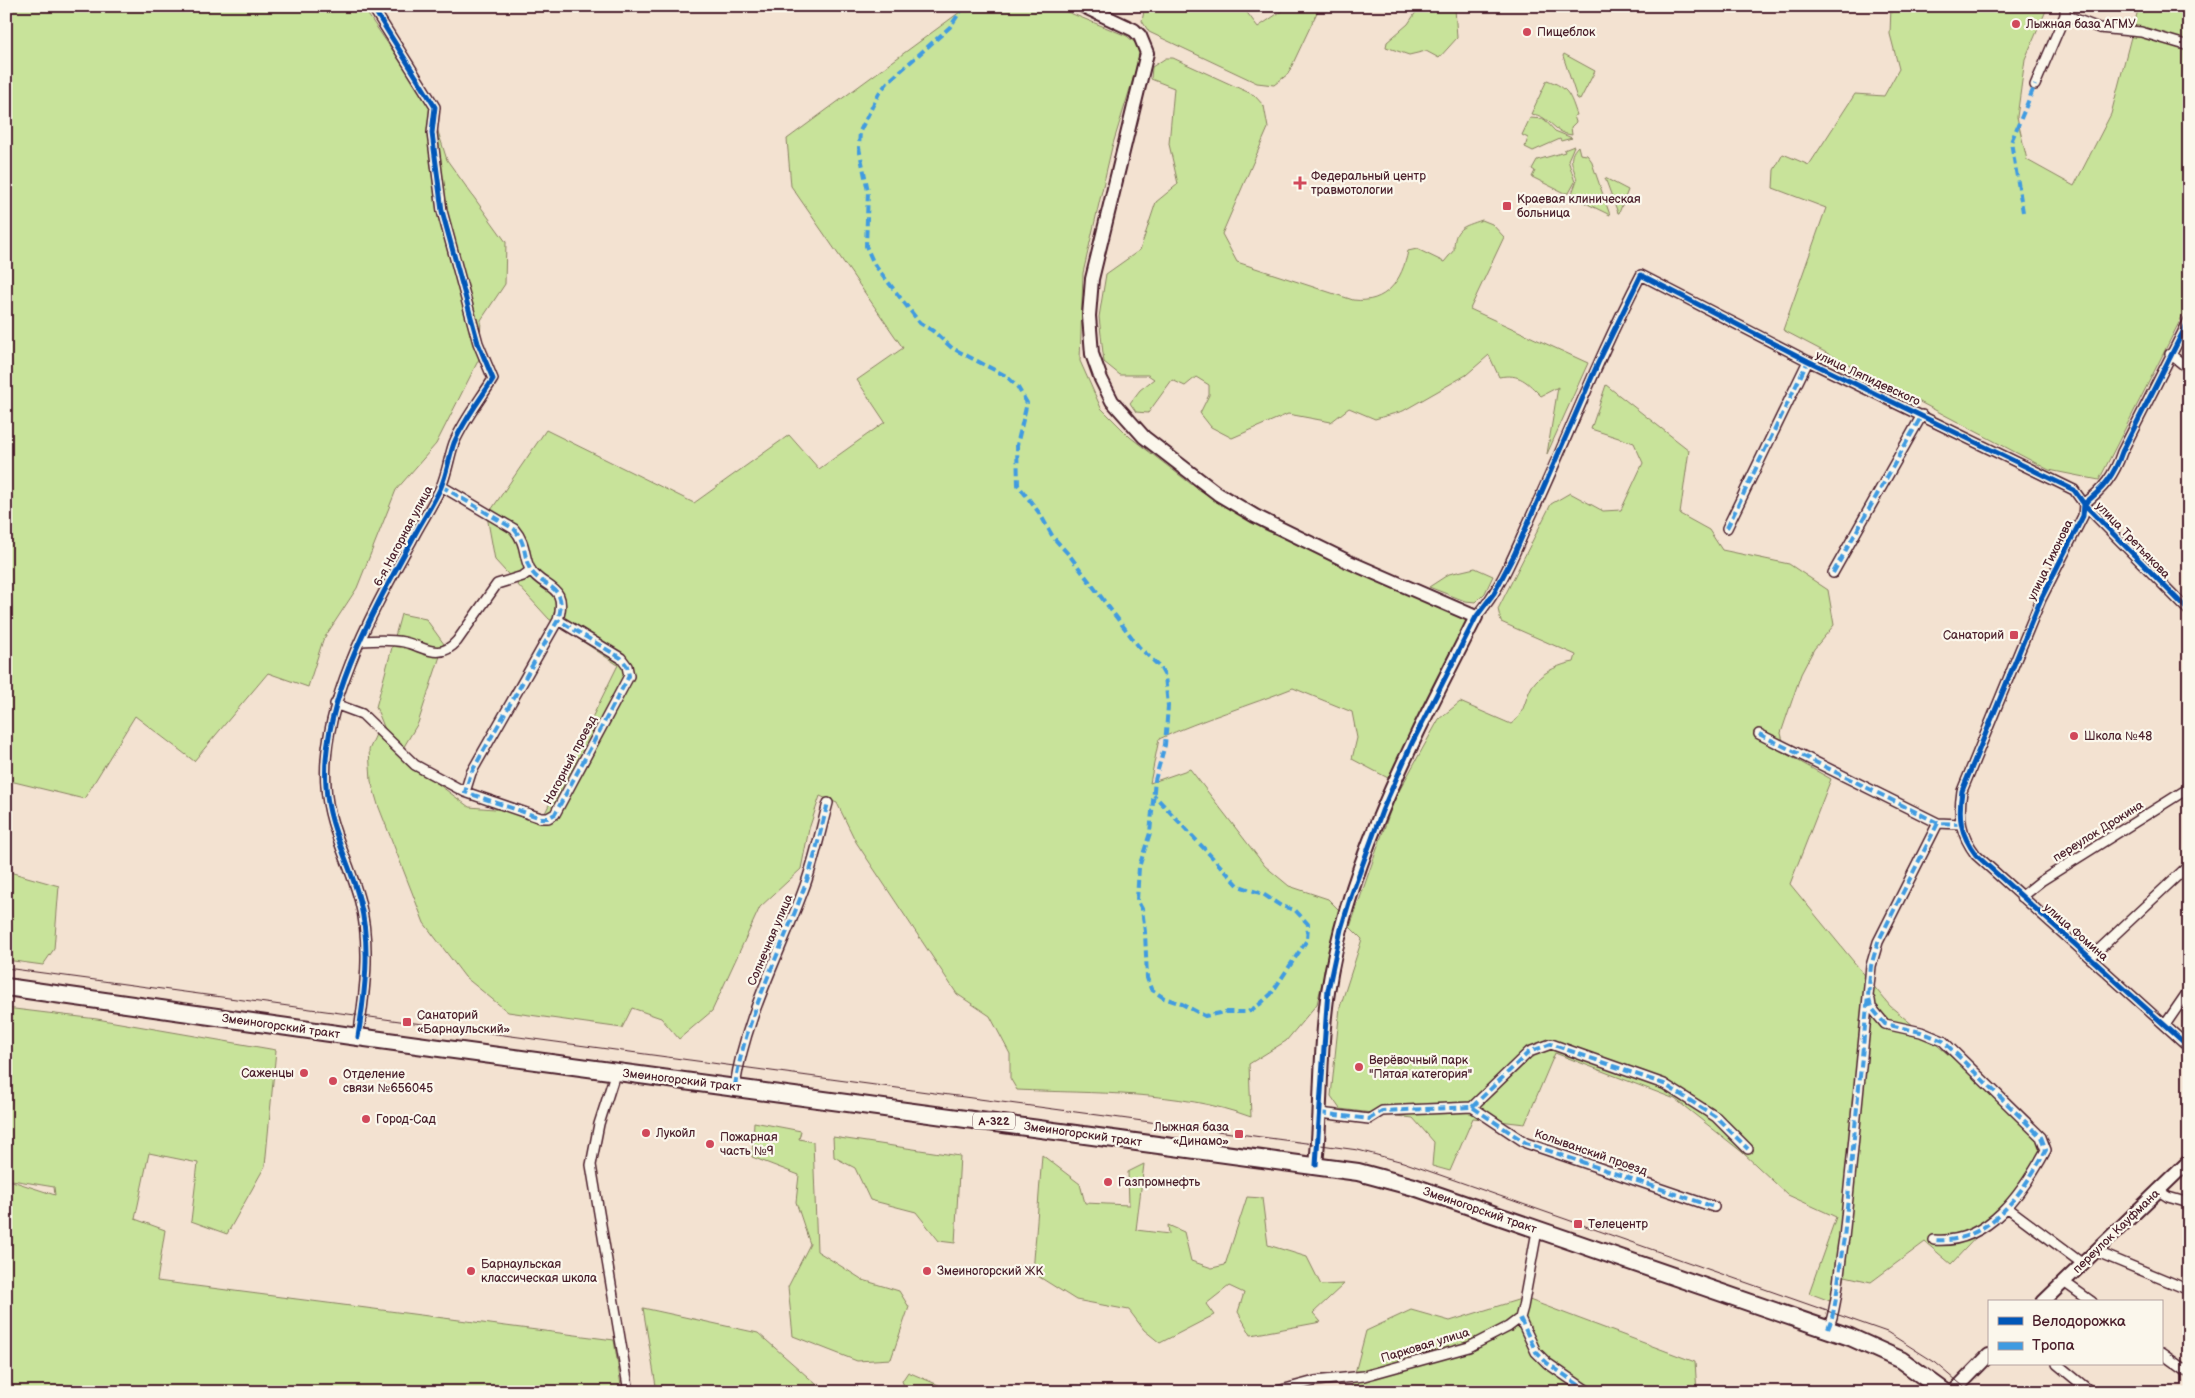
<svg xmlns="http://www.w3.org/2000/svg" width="2195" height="1398" font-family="'Balsamiq Sans',sans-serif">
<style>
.green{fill:#c8e39a;stroke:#898162;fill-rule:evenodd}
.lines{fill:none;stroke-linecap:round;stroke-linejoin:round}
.street-casing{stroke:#4a1f2b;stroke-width:12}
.secondary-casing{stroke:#4a1f2b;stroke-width:16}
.highway-casing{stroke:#4a1f2b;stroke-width:20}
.street{stroke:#fbf7ec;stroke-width:9}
.secondary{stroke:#fbf7ec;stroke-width:12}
.highway{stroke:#fbf7ec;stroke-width:16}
.tram{stroke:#4a1f2b;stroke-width:1}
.quiet{stroke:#409be1;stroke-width:4;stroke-dasharray:8 4;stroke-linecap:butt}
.cycleway-casing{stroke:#fbf7ec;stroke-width:8}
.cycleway{stroke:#0057b8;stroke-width:5}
.poi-dot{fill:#d1495b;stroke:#fbf7ec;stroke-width:2}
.labels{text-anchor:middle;stroke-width:4.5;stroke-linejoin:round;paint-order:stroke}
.shield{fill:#fbf7ec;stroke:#7f6065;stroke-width:1}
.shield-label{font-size:11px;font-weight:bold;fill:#4a1f2b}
.poi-label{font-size:12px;fill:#4a1f2b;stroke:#fbf7ec;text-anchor:start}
.street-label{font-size:12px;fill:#4a1f2b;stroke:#fbf7ec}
</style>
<rect width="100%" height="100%" fill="#f3e2d1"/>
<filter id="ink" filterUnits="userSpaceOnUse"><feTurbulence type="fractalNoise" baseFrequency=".02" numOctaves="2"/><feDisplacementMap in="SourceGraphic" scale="10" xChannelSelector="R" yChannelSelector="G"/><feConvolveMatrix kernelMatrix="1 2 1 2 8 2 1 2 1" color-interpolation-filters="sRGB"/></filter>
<g filter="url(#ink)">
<path class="green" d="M 6,6 L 362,6 L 429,103 L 447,160 L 506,242 L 505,284 L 481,320 L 479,359 L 436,444 L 396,490 L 357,588 L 323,640 L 308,687 L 268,673 L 194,761 L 135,716 L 84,799 L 6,780 Z
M 968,6 L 1058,6 L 1065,11 L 1127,36 L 1140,47 L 1138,63 L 1112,147 L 1083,273 L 1080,361 L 1101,408 L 1130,437 L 1195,487 L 1263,529 L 1468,619 L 1388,778 L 1352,759 L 1357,738 L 1352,712 L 1293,688 C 1248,706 1203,719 1159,739 L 1150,783 L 1190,769 L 1265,866 L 1289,886 L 1328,899 L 1339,910 L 1317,1004 L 1286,1041 L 1249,1064 L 1251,1117 C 1178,1090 1094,1094 1017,1090 L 1010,1078 L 1010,1054 L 990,1016 L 957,994 L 856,842 L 837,803 L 820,796 L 809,829 L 801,869 L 760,907 L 712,1011 L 679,1039 L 661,1018 L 632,1008 L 622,1028 L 508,1012 L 465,977 L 424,923 L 378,805 L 371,781 L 369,750 L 377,732 L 387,746 L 469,807 L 545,813 L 618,665 L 549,619 L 495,560 L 487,516 L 546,430 L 694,503 L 789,435 L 819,469 L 885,422 L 857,380 L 903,348 L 791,186 L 787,139 Z
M 1145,6 L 1242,6 L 1258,27 L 1289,6 L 1320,6 L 1288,74 L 1274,85 L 1257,83 L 1149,32 L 1142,21 Z
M 1420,6 L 1455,8 L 1457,38 L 1439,58 L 1426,51 L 1409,55 L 1386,47 L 1387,42 L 1408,24 Z
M 1891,6 L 2048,6 L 2025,59 L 2017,117 L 2027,160 L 2074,186 L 2111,114 L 2139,6 L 2189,6 L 2189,303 L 2099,480 L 2049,470 L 1783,330 L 1826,208 L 1773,188 L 1774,170 L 1783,154 L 1809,165 L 1855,94 L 1884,96 L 1899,69 L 1890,34 Z
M 1564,54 L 1595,71 L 1580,100 L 1577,98 L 1563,56 Z
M 1166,58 L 1173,58 L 1254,95 L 1264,106 L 1268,128 L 1222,234 L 1237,262 L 1353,300 C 1387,304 1402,280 1408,251 L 1417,249 L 1444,262 L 1454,250 C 1454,227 1463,227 1482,220 L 1492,224 L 1504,237 L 1470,309 L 1588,363 L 1547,454 L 1558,387 L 1541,396 C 1527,382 1520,373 1499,377 L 1489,355 L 1466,375 L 1403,411 L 1375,419 L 1349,408 L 1331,422 L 1288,414 L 1232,438 L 1211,427 L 1200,413 L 1209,395 L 1209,385 L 1196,377 L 1185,386 L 1172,380 L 1148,413 L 1136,412 L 1130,403 L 1140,390 L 1154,379 L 1148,375 L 1120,375 L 1104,362 L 1099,317 L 1106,274 L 1140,250 L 1156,202 L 1178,184 L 1169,144 L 1174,88 L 1151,79 L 1152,67 Z
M 1547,80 C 1569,88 1570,95 1577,115 L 1574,116 L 1576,122 L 1571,127 L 1572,135 C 1554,134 1550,115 1531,114 Z
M 1530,118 L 1544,119 L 1555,131 L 1572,138 L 1561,141 L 1560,139 L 1533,151 L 1525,147 L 1528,138 L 1522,135 Z
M 1574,146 L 1568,160 L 1575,182 L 1569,193 L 1564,193 L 1532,177 L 1535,171 L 1532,169 L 1537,160 L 1565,152 L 1564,150 Z
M 1578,146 L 1580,154 L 1587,155 L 1591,160 L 1610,215 L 1571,196 L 1577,180 C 1574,167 1566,158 1578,146 Z
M 1605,178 L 1628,190 L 1619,213 L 1618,213 Z
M 1606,385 L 1689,450 L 1680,514 L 1709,530 L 1722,550 L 1789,564 L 1828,590 L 1834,625 L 1814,649 L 1801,674 L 1781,733 L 1786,754 L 1831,779 L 1790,884 L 1890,1006 L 2045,1135 L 2040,1169 L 1951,1264 L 1925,1242 L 1871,1282 L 1845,1276 L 1838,1304 L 1809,1293 L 1836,1217 L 1788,1195 L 1742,1152 L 1675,1099 L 1555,1053 L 1525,1124 L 1473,1118 L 1450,1171 L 1432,1166 L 1434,1142 L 1413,1118 L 1340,1109 L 1331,1096 L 1340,1007 L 1362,939 L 1350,927 L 1394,800 L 1439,719 L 1460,702 L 1511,724 C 1527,714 1524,693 1536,681 C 1545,671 1561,664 1574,662 L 1576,655 L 1501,622 L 1498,609 L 1551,504 L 1570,493 L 1603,511 L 1621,510 L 1643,463 L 1634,443 L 1591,429 Z
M 1475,568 L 1493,576 L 1485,593 L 1476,602 L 1465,601 L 1429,587 L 1449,574 Z
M 401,614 L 426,619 L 444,644 L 418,723 L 402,750 L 386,732 L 376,707 Z
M 6,871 L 59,886 L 54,949 L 43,965 L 6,960 Z
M 6,1008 L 97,1019 L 276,1050 L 265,1166 L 227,1234 L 191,1221 L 198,1163 L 149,1153 L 135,1219 L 165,1230 L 157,1281 L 614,1340 L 622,1392 L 6,1392 ZM 12,1180 L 54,1187 L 55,1195 L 12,1181 Z
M 754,1122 L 801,1131 L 799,1139 L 813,1142 L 817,1251 L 863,1280 L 899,1291 L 909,1307 L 891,1359 L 857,1361 L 793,1336 L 788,1287 L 810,1244 L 796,1202 L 799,1175 L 752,1157 Z
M 833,1137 L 960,1156 L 955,1243 L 939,1241 L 916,1212 L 870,1200 L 855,1168 L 834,1157 Z
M 1042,1155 L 1080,1184 L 1085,1203 L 1129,1205 L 1128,1172 L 1144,1164 L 1136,1230 L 1169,1234 L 1168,1225 L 1184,1232 L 1191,1261 L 1212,1268 L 1225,1265 L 1247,1197 L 1262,1198 L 1268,1245 L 1307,1257 L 1321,1285 L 1344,1284 L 1313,1313 L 1321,1322 L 1251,1335 L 1238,1312 L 1244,1293 L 1229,1286 L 1206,1304 L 1214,1315 L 1160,1343 L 1144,1330 L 1129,1310 L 1076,1300 L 1033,1273 Z
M 1524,1298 L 1695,1362 L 1697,1392 L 1350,1392 L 1366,1331 L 1411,1310 L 1450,1321 Z
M 643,1308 L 758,1333 L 825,1392 L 657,1392 Z
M 908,1372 L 941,1386 L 938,1392 L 917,1392 L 904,1386 L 902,1381 Z"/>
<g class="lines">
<g class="street-casing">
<path id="street" d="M 2065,15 L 2099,28 L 2141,32 L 2189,46
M 2035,85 L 2065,15 L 2065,6
M 2189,320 L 2122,452 C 2114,476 2103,489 2084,504 L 2083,516 L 2041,599 L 1962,791 C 1958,817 1960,834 1976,855 L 2189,1047
M 2170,354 L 2189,369
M 441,486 L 514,529 C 527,544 523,556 530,569 C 543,590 569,583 558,620 L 471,773 L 465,792 L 541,818 L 548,818 L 555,814 L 629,676 L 627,666 L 621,658 L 558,620
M 1727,528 L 1808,361
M 1833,573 L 1922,415
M 1476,617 C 1503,587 1517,546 1534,510 C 1570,432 1601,351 1641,275 L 1808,361 L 2074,490 L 2084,504 L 2189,611
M 361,641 C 375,640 390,639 404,642 C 423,646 439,662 457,641 L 497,584 L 523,576 L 531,570
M 335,704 L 362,714 L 415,765 L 465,792
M 1759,734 L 1938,823 L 1959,824
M 2021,897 L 2041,881 L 2189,788
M 2091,957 L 2189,865
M 1870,1000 L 1871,1007 L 1885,1024 L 1921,1032 L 1943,1041 L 2041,1137 L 2046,1150 C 2023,1192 1988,1245 1934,1240
M 2165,1025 L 2189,990
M 358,1037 C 365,993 371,945 360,902 C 350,862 328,827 326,786 C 320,704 373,611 412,540 C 421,522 433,505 441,487 C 447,473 449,457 454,443 C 464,420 480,400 493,379 L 478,343 L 442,211 L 432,133 L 435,107 L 372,6
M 616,1071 L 599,1124 L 591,1165 L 629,1392
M 735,1086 C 745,1018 779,956 803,891 C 814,863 820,832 828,803
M 1472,1107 L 1529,1052 L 1551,1044 L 1664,1084 L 1716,1117 L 1748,1149
M 1320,1113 L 1369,1119 L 1382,1111 L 1472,1107 L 1526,1143 L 1714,1207
M 2157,1190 L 2168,1197 L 2189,1203
M 2008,1208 L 2083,1264
M 2095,1251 L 2189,1290
M 2064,1282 L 2092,1302
M 1520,1318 L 1536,1352 L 1547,1363 L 1589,1392
M 1828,1329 C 1838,1306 1839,1265 1844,1238 L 1871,966 L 1878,942 L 1938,823
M 2161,1353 L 2189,1373
M 2057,1364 L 2091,1392
M 1274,1392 L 1315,1381 L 1364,1376 L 1469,1347 L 1508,1327 L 1520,1318 L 1523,1307 L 1537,1231"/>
</g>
<g class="secondary-casing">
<path id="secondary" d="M 1083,6 L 1134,30 L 1140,36 L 1147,53 L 1092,279 L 1089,316 L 1092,354 L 1101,379 L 1112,401 L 1144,437 L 1218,494 L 1255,516 L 1347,561 L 1476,617 C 1416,736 1348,858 1328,992 C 1319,1049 1322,1108 1316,1165
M 2043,1302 L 2189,1161
M 1953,1392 L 1989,1355"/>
</g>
<g class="highway-casing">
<path id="highway" d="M 6,987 L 358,1037 L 1358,1172 L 1414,1187 L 1850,1337 L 1901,1360 L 1945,1392"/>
</g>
<use href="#street" class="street"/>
<use href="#secondary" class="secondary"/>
<use href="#highway" class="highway"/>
<path class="tram" d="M 6,968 L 1358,1150 L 1403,1162 L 1887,1332 L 1936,1363 L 1970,1392"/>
<path class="quiet" d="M 964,6 L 950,27 L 888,82 L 879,93 L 860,131 L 859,148 L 868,191 L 866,246 L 874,264 L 920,323 L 933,331 L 952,348 L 1006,376 L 1017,386 L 1027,403 L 1017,445 L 1018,485 L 1040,514 L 1053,537 L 1070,556 L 1139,647 L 1160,667 L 1165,676 L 1168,706 L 1165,745 L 1155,780 L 1150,833 L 1139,867 L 1137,900 L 1142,909 L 1145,932 L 1147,978 L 1151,989 L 1164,998 L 1182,1004 L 1205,1016 L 1225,1012 L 1248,1012 L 1260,1004 L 1271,994 L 1307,940 L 1308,924 L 1295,910 L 1281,906 L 1263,894 L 1239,886 L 1154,795
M 2023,212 L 2011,142 L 2035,85
M 441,486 L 514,529 C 527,544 523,556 530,569 C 543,590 569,583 558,620 L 471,773 L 465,792 L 541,818 L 548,818 L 555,814 L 629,676 L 627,666 L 621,658 L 558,620
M 1727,528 L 1808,361
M 1833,573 L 1922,415
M 1759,734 L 1938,823 L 1959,824
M 1869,999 L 1871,1007 L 1885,1024 L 1921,1032 L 1943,1041 L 2041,1137 L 2046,1150 C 2023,1192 1988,1245 1934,1240
M 735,1086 C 745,1018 779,956 803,891 C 814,863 820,832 828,803
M 1472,1107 L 1529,1052 L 1551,1044 L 1664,1084 L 1716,1117 L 1748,1149
M 1320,1113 L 1369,1119 L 1382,1111 L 1472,1107 L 1526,1143 L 1714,1207
M 1520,1318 L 1536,1352 L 1547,1363 L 1589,1392
M 1828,1329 C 1838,1306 1839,1265 1844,1238 L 1871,966 L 1878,942 L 1938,823"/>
<g class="cycleway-casing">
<path id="cycleway" d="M 2189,320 L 2122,452 C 2114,476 2103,489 2084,504 L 2083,516 L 2041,599 L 1962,791 C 1958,817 1960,834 1976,855 L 2189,1047
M 358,1037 C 365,993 371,945 360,902 C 350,862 328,827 326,786 C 320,704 373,611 412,540 C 421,522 433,505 441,487 C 447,473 449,457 454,443 C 464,420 480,400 493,379 L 478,343 L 442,211 L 432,133 L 435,107 L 372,6
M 1316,1165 L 1328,990 L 1341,929 L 1351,896 L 1382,811 L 1412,743 L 1476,617 L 1494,593 L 1514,555 L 1598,363 L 1641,275 L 1808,361 L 2074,490 L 2084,504 L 2189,611"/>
</g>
<use href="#cycleway" class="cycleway"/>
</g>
</g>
<g class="poi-dot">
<circle cx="2016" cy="24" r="5"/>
<circle cx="1527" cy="32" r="5"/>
<path d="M1297.5 175.5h5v5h5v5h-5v5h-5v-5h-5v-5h5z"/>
<rect x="1502" y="201" width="10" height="10" rx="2.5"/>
<rect x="2009" y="630" width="10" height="10" rx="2.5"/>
<circle cx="2074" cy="736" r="5"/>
<rect x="402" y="1017" width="10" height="10" rx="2.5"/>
<circle cx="1359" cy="1067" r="5"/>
<circle cx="304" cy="1073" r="5"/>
<circle cx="333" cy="1081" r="5"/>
<circle cx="366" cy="1119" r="5"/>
<circle cx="646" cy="1133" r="5"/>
<rect x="1234" y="1129" width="10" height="10" rx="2.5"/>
<circle cx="710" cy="1144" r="5"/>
<circle cx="1108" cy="1182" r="5"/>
<rect x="1573" y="1219" width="10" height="10" rx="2.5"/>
<circle cx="471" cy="1271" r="5"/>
<circle cx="927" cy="1271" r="5"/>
</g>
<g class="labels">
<rect class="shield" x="973" y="1112.5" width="42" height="17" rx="4"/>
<g class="shield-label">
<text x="994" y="1125">А-322</text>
</g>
<g class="poi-label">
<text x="2026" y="28">Лыжная база АГМУ</text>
<text x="1537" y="36">Пищеблок</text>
<text x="1311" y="180">Федеральный центр<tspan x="1311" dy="14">травмотологии</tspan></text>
<text x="1517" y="203">Краевая клиническая<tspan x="1517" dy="14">больница</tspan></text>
<text x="2004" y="639" text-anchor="end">Санаторий</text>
<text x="2084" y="740">Школа №48</text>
<text x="417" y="1019">Санаторий<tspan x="417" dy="14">«Барнаульский»</tspan></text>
<text x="1369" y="1064">Верёвочный парк<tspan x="1369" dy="14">"Пятая категория"</tspan></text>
<text x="294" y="1077" text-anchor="end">Саженцы</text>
<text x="343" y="1078">Отделение<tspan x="343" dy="14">связи №656045</tspan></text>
<text x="376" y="1123">Город-Сад</text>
<text x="1229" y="1131" text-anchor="end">Лыжная база<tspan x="1229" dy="14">«Динамо»</tspan></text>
<text x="656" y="1137">Лукойл</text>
<text x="720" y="1141">Пожарная<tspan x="720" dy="14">часть №9</tspan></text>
<text x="1118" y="1186">Газпромнефть</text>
<text x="1588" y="1228">Телецентр</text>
<text x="481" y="1268">Барнаульская<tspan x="481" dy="14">классическая школа</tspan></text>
<text x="937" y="1275">Змеиногорский ЖК</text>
</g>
<g class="street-label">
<text transform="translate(1868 378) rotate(25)" y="4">улица Ляпидевского</text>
<text transform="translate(403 536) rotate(-62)" y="4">6-я Нагорная улица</text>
<text transform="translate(2133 540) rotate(46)" y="4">улица Третьякова</text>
<text transform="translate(2050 560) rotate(-64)" y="4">улица Тихонова</text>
<text transform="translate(570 760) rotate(-62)" y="4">Нагорный проезд</text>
<text transform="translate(2098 831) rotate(-32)" y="4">переулок Дрокина</text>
<text transform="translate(2076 932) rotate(41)" y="4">улица Фомина</text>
<text transform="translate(770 940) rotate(-67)" y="4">Солнечная улица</text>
<text transform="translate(281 1026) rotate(8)" y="4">Змеиногорский тракт</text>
<text transform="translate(682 1080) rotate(7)" y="4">Змеиногорский тракт</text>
<text transform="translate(1083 1134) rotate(8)" y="4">Змеиногорский тракт</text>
<text transform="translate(1591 1152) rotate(19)" y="4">Колыванский проезд</text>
<text transform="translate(1480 1210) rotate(19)" y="4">Змеиногорский тракт</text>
<text transform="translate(2116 1231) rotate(-44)" y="4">переулок Кауфмана</text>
<text transform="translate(1425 1345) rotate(-17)" y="4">Парковая улица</text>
</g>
</g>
<rect width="2195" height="1398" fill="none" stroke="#fbf7ec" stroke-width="25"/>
<rect x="12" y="12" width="2170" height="1373" fill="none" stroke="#4a1f2b" stroke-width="2" filter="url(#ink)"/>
<rect x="1988" y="1300" width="175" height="65" fill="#fbf7ec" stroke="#b4a19f"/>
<rect x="1998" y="1317" width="25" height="8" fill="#0057b8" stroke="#b4a19f"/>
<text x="2032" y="1326" font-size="15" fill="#4a1f2b">Велодорожка</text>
<rect x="1998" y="1342" width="25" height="8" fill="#409be1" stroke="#b4a19f"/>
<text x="2032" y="1350" font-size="15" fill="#4a1f2b">Тропа</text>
</svg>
